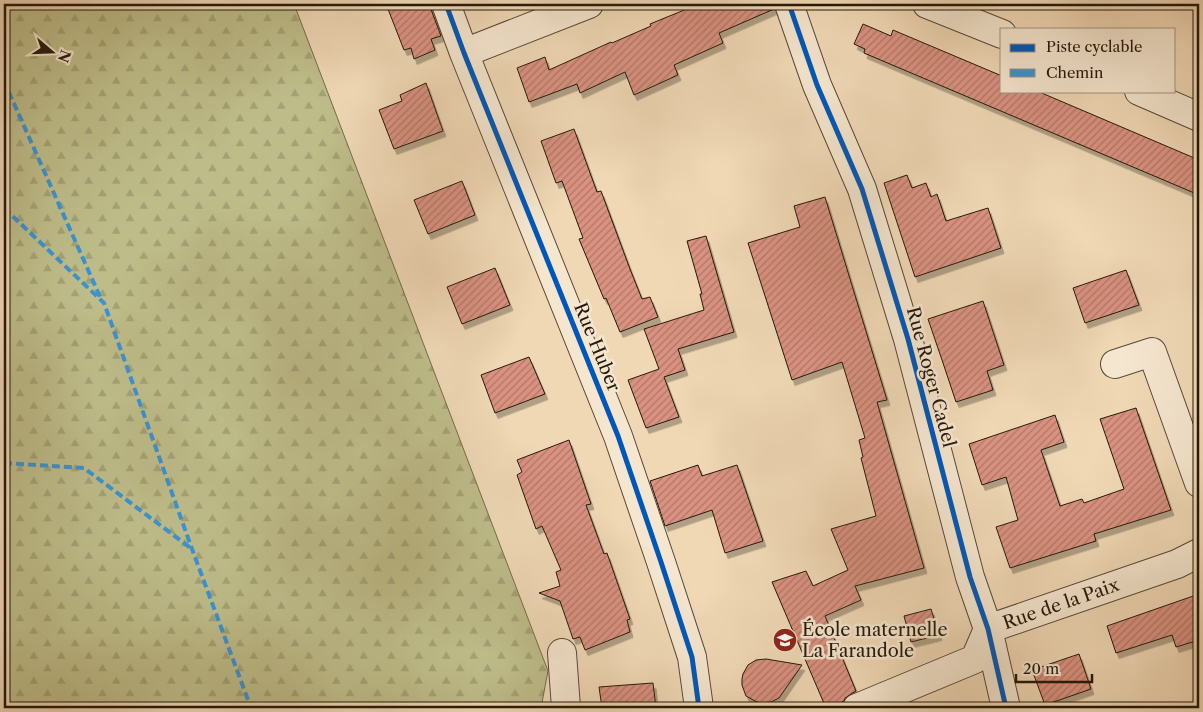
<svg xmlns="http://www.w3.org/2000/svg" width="1203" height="712" font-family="'Libre Caslon Text',serif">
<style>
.forest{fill:url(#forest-firs);stroke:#716b4a}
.building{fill:url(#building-hatch);stroke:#24190b;filter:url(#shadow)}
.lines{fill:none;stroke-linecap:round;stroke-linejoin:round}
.minor-casing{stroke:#574936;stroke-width:30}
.minor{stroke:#f5e6cf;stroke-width:28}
.quiet{stroke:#3b93d2;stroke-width:4;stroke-dasharray:8 4;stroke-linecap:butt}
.cycleway-casing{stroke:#f5e6cf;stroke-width:8}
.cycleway{stroke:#0057b8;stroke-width:5}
.labels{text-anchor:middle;stroke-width:5;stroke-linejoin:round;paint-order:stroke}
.street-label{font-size:18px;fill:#24190b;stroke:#f5e6cf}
.poi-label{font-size:18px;fill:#24190b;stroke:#f5e6cf;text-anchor:start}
</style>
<defs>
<pattern id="forest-firs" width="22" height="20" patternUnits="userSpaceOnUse" patternTransform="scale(1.25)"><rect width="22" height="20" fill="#bebd8a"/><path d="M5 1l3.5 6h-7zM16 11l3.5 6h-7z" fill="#a3a276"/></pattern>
<pattern id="building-hatch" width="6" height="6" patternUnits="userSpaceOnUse" patternTransform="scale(1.25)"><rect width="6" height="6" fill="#da9281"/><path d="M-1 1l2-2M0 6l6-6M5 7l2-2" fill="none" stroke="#b17668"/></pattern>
<filter id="shadow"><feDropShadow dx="3" dy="5.5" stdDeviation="0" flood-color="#0004"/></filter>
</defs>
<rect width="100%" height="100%" fill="#f0d8b5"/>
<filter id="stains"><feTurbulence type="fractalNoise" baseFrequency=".004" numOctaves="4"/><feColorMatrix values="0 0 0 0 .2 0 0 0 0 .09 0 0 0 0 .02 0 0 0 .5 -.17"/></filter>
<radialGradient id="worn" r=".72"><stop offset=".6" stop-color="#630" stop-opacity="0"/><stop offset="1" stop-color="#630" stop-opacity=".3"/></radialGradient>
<path class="forest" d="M 4,4 L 294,4 L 548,671 L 541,708 L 4,708 Z"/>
<path class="building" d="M 386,4 L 429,4 L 441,36 L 431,39 L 435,50 L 414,59 L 411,48 L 404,50 Z
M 699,4 L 774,4 L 774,9 L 719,33 L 723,43 L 674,65 L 678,75 L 634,95 L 625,72 L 580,93 L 577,84 L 529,102 L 517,68 L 545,57 L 549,70 L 611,42 L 612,43 L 651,26 L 650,24 Z
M 863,24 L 891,36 L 893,30 L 1002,76 L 1002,91 L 1037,91 L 1199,160 L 1199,195 L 864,53 L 865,49 L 854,44 Z
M 426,83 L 443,131 L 394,149 L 379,110 L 402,101 L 400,95 Z
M 574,129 L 597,192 L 601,191 L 630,269 L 642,299 L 650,297 L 658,317 L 620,332 L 606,298 L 604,299 L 579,239 L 583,238 L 562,181 L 556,183 L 541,141 Z
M 907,175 L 912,188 L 926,183 L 931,197 L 937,194 L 946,221 L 988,208 L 1001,248 L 915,277 L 884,183 Z
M 462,181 L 475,215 L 428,234 L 414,200 Z
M 825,197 L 887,400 L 877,402 L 924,568 L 855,586 L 861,600 L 825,616 L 856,691 L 851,694 L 845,698 L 844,701 L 830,708 L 826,708 L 772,582 L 806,571 L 813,586 L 848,570 L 831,529 L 876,516 L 861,458 L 863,457 L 859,440 L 865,438 L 842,362 L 792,380 L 748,243 L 800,227 L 794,206 Z
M 706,236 L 734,332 L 678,349 L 685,370 L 664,377 L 679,417 L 646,428 L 628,380 L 659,369 L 644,329 L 704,310 L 700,294 L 702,294 L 687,241 Z
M 495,268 L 510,305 L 462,324 L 447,287 Z
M 1126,270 L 1139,305 L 1085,323 L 1073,288 Z
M 983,301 L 1004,365 L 987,371 L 993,390 L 956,402 L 942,360 L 928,319 Z
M 529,357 L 545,394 L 495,413 L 481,375 Z
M 1136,408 L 1171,510 L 1094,534 L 1096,541 L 1010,568 L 996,527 L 1018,520 L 1006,477 L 982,485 L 969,444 L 1055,415 L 1064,442 L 1041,450 L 1060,506 L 1082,499 L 1084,503 L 1124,489 L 1100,419 Z
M 569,440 L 591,504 L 586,505 L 604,554 L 607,553 L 630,619 L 627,620 L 630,632 L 585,650 L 580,637 L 573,639 L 560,601 L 539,593 L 560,586 L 556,572 L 561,570 L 542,526 L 536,529 L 517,475 L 522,472 L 517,460 Z
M 698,465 L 702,476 L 737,465 L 763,541 L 725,553 L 712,510 L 665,526 L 650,481 Z
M 1199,594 L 1199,640 L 1176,647 L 1172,635 L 1116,653 L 1107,626 Z
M 931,609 L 939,635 L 911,642 L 904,616 Z
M 1079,654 L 1091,689 L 1045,705 L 1032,670 Z
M 766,659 L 802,665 L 779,698 L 771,702 L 760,703 L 755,701 L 746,696 L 742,685 L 742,679 L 743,674 L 748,665 L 756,660 Z
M 653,683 L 656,708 L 602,708 L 599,687 Z"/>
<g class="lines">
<g class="minor-casing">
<path id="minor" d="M 446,4 L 464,53 L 618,436 L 661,562 L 692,657 L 699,708
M 789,4 L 817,85 L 862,189 L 908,339 L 970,577 L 988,629 L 1006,708
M 927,4 L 1002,34
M 464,53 L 589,4
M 1139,91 L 1199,117
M 1115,364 L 1152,352 L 1199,483
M 562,653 L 566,708
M 857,708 L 975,659 L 988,629 L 1177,564 L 1199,553"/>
</g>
<use href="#minor" class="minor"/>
<path class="quiet" d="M 4,81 L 101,299
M 4,208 L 104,303 L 192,549 L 251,708
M 4,463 L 84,468 L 192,549"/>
<g class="cycleway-casing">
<path id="cycleway" d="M 446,4 L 464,53 L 618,436 L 661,562 L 692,657 L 699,708
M 789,4 L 817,85 L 862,189 L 908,339 L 970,577 L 988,629 L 1006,708"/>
</g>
<use href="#cycleway" class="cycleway"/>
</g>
<defs>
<g id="school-disc" transform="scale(1.25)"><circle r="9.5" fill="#8f2418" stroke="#f5e6cf"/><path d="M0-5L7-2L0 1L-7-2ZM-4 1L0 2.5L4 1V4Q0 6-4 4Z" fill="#fff"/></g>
</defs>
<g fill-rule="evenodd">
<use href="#school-disc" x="785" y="640"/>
</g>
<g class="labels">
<g class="street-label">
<text transform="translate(597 347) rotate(68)" y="6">Rue Huber</text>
<text transform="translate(931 377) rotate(75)" y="6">Rue Roger Cadel</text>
<text transform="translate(1061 604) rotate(-19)" y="6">Rue de la Paix</text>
</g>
<g class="poi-label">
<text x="802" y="636">École maternelle<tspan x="802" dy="21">La Farandole</tspan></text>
</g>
</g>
<rect width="1203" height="712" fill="none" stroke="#f0d8b5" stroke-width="20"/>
<rect x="5" y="5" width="1193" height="702" fill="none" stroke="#24190b" stroke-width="2.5"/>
<rect x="10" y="10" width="1183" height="692" fill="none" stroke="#24190b"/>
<rect x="1000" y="28" width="175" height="65" fill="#f5e6cf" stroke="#a19481"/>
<rect x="1010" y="44" width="25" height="8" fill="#0057b8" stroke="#a19481"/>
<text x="1046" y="52" font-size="15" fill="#24190b">Piste cyclable</text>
<rect x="1010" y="69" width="25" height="8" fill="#3b93d2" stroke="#a19481"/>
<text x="1046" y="78" font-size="15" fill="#24190b">Chemin</text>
<g transform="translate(52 52) rotate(109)" stroke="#f5e6cf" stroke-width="4" paint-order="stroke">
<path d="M0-4L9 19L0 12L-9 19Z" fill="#24190b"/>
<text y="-8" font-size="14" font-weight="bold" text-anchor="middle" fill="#24190b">N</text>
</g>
<path d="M1016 674v8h76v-8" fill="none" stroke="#24190b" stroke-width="2.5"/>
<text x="1023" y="674" font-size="15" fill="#24190b" stroke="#f5e6cf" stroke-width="4" paint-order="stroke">20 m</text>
<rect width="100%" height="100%" filter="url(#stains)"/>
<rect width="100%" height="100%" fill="url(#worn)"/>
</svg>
